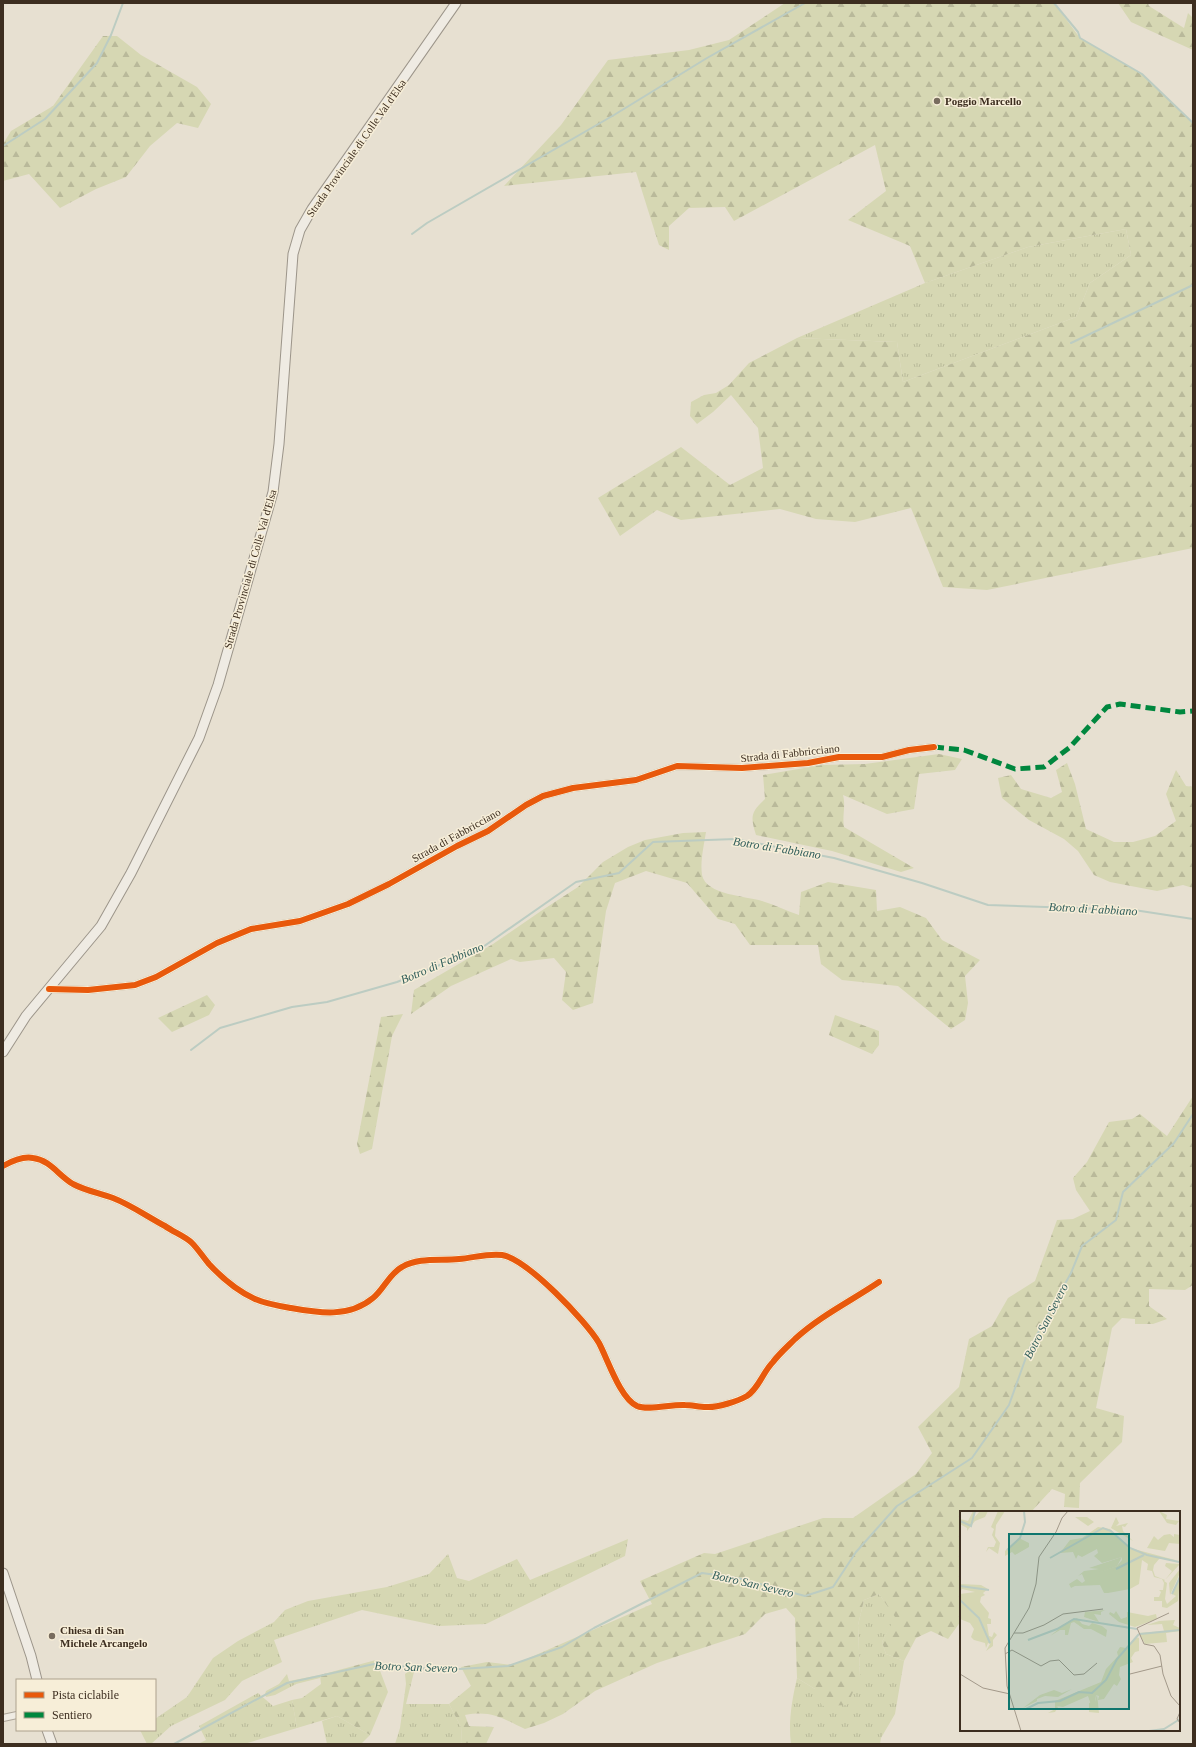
<svg xmlns="http://www.w3.org/2000/svg" width="1196" height="1747" font-family="'Times New Roman',serif">
<style>
.grass{fill:url(#grass-tufts)}
.forest{fill:url(#forest-firs)}
.lines{fill:none;stroke-linecap:round;stroke-linejoin:round}
.stream{stroke:#bcccc2;stroke-width:2}
.street-casing{stroke:#ada599;stroke-width:8}
.secondary-casing{stroke:#9c958a;stroke-width:11}
.street{stroke:#efebe3;stroke-width:6}
.secondary{stroke:#efebe3;stroke-width:9}
.quiet{stroke:#00873e;stroke-width:5;stroke-dasharray:10 5;stroke-linecap:butt}
.cycleway-casing{stroke:#f7eed8;stroke-width:8}
.cycleway{stroke:#e8590c;stroke-width:6}
.poi-dot{fill:#786c5e;stroke:#f7eed8;stroke-width:1.5}
.labels{text-anchor:middle;stroke-width:3;stroke-linejoin:round;paint-order:stroke}
.poi-label{font-size:11px;font-weight:bold;fill:#3d2e20;stroke:#f7eed8;text-anchor:start}
.street-label{font-size:11px;fill:#3d2e20;stroke:#f7eed8}
.water-label{font-size:12px;font-style:italic;fill:#2f5d5a;stroke:#f7eed8}
.inset-river{fill:none;stroke:#bcccc2;stroke-width:2}
.inset-road{fill:none;stroke:#a3998a;stroke-width:1}
.view{fill:#0f766e;fill-opacity:0.15;stroke:#0f766e;stroke-width:2}
.inset-edge{fill:none;stroke:#3d2e20;stroke-width:2}
</style>
<defs>
<pattern id="grass-tufts" width="24" height="20" patternUnits="userSpaceOnUse"><rect width="24" height="20" fill="#d6d7b3"/><path d="M3 7l-1-3M5 7V3M7 7l1-3M15 17l-1-3M17 17v-4M19 17l1-3" fill="none" stroke="#b9b99a"/></pattern>
<pattern id="forest-firs" width="22" height="20" patternUnits="userSpaceOnUse"><rect width="22" height="20" fill="#d6d7b3"/><path d="M5 1l3.5 6h-7zM16 11l3.5 6h-7z" fill="#b9b99a"/></pattern>
</defs>
<rect width="100%" height="100%" fill="#e7e0d1"/>
<path class="grass" d="M 1126,229 L 1131,255 L 1090,283 L 1076,317 L 903,382 L 897,342 L 797,338 L 925,283 L 1028,247 Z
M 628,1539 L 625,1556 L 486,1624 L 439,1626 L 362,1610 L 274,1640 L 282,1662 L 242,1681 L 225,1700 L 171,1726 L 151,1744 L 147,1744 L 140,1730 L 155,1730 L 155,1719 L 187,1697 L 213,1658 L 238,1641 L 274,1622 L 285,1610 L 308,1601 L 387,1587 L 429,1574 L 448,1554 L 457,1578 L 469,1581 L 517,1559 L 530,1580 Z
M 879,1594 L 896,1617 L 882,1642 L 886,1654 L 904,1661 L 895,1714 L 881,1738 L 880,1744 L 791,1744 C 788,1722 792,1700 797,1678 L 815,1689 L 860,1677 L 858,1625 L 864,1600 Z
M 416,1664 L 406,1704 L 449,1704 L 461,1727 L 462,1742 L 459,1744 L 395,1744 L 400,1728 L 406,1684 L 405,1674 Z
M 287,1674 L 289,1681 L 320,1675 L 320,1678 L 296,1684 L 275,1695 L 266,1697 L 265,1694 L 266,1691 L 279,1684 Z
M 258,1693 L 273,1706 L 292,1700 L 297,1728 L 244,1744 L 198,1744 L 206,1740 L 199,1726 Z
M 337,1716 L 370,1735 L 361,1744 L 327,1744 L 322,1721 Z"/>
<path class="forest" d="M 785,3 L 1054,3 L 1080,38 L 1142,74 L 1193,123 L 1193,548 L 987,590 L 943,587 L 911,508 L 855,522 L 816,519 L 780,509 L 681,520 L 657,510 L 620,536 L 598,498 L 681,447 L 730,485 L 763,468 L 758,428 L 731,395 L 713,412 L 697,424 L 690,416 L 691,402 L 704,395 L 716,393 L 729,385 L 749,363 L 797,338 L 897,342 L 903,382 L 1076,317 L 1090,283 L 1131,255 L 1126,229 L 1028,247 L 925,283 L 910,246 L 848,220 L 886,191 L 875,145 L 734,221 L 725,207 L 689,208 L 669,226 L 669,250 L 659,245 L 636,172 L 504,186 L 561,125 L 608,60 L 689,50 L 729,40 Z
M 1118,3 L 1148,3 L 1149,6 L 1184,28 L 1188,13 L 1193,18 L 1193,50 L 1131,22 Z
M 103,36 L 117,36 L 141,55 L 197,87 L 211,104 L 198,128 L 177,123 L 150,146 L 126,177 L 96,189 L 60,208 L 29,174 L 3,181 L 3,144 L 11,131 L 53,106 Z
M 939,754 L 962,759 L 955,770 L 919,774 L 914,809 L 887,814 L 843,795 C 846,807 842,815 844,827 L 914,868 L 901,872 L 832,851 L 756,835 C 750,816 751,812 765,799 L 763,775 L 822,765 L 865,764 Z
M 1067,763 L 1075,784 L 1086,829 L 1114,842 L 1133,842 L 1155,836 L 1176,821 L 1166,794 L 1176,770 L 1186,786 L 1193,787 L 1193,888 L 1183,885 L 1157,891 L 1110,882 L 1094,875 L 1078,851 L 1064,839 L 1029,820 L 1002,798 L 998,778 L 1011,775 L 1021,789 L 1051,798 L 1062,792 L 1056,770 Z
M 706,832 C 704,845 700,861 702,875 C 706,895 746,896 762,901 C 775,905 787,911 799,915 L 801,892 L 828,882 L 876,890 L 877,911 L 900,907 L 926,918 L 942,940 L 980,960 L 965,976 L 968,1003 L 965,1020 L 951,1029 L 898,986 L 842,980 L 821,964 L 818,945 L 750,945 L 735,924 L 718,919 L 687,883 L 646,871 L 615,883 L 606,911 L 593,1003 L 573,1010 L 562,1000 L 566,972 L 554,958 L 520,962 L 511,959 L 451,986 L 411,1014 L 414,990 L 493,944 L 541,911 L 578,887 L 603,862 L 628,847 L 645,840 L 683,833 Z
M 207,995 L 215,1005 L 209,1015 L 172,1032 L 158,1018 Z
M 403,1014 L 392,1036 L 372,1149 L 360,1154 L 357,1144 L 381,1017 Z
M 835,1015 L 879,1031 L 879,1045 L 872,1054 L 829,1035 Z
M 1193,1096 L 1193,1285 L 1185,1290 L 1149,1289 L 1149,1306 L 1167,1319 L 1153,1324 L 1135,1324 L 1135,1319 L 1122,1318 L 1112,1328 L 1096,1408 L 1124,1416 L 1122,1442 L 1080,1483 L 1079,1508 L 1064,1507 L 1065,1494 L 1052,1489 L 1031,1512 L 961,1512 L 961,1621 L 948,1639 L 931,1631 L 916,1638 L 904,1661 L 886,1654 L 882,1642 L 895,1617 L 879,1594 L 864,1600 L 858,1625 L 860,1677 L 847,1705 L 822,1706 L 815,1689 L 797,1678 L 795,1618 L 786,1608 L 765,1614 L 745,1634 L 657,1663 L 595,1691 L 563,1714 L 544,1723 L 525,1729 C 502,1718 491,1710 465,1715 L 469,1726 L 494,1727 L 486,1744 L 459,1744 L 462,1742 L 461,1727 L 449,1704 L 471,1686 L 461,1667 L 487,1662 L 513,1665 L 652,1604 L 640,1581 L 704,1553 L 715,1554 L 823,1518 L 853,1518 L 916,1474 L 932,1453 L 918,1427 L 959,1387 L 969,1339 L 992,1326 L 1008,1298 L 1035,1281 L 1057,1220 L 1073,1219 L 1090,1211 L 1076,1190 L 1073,1178 L 1087,1162 L 1109,1122 L 1132,1119 L 1140,1114 L 1167,1136 Z
M 376,1660 L 388,1692 L 370,1735 L 337,1716 L 297,1728 L 292,1700 L 302,1698 L 321,1684 L 320,1675 Z"/>
<g class="lines">
<path class="stream" d="M 1054,3 L 1078,32 L 1080,38 L 1142,74 L 1193,123
M 3,146 L 45,119 L 97,63 L 111,35 L 123,3
M 412,234 L 427,223 L 614,115 L 707,58 L 805,3
M 1071,343 L 1193,285
M 191,1050 L 220,1028 L 292,1007 L 327,1002 L 397,982 L 480,949 L 576,882 L 619,873 L 653,842 L 735,839 L 834,858 L 922,883 L 988,905 L 1134,910 L 1193,919
M 174,1744 L 287,1683 L 374,1664 L 443,1670 L 508,1666 L 562,1647 L 594,1628 L 702,1573 L 738,1578 L 805,1596 L 833,1587 L 856,1552 L 897,1506 L 972,1458 L 1009,1405 L 1029,1349 L 1071,1273 L 1082,1246 L 1116,1220 L 1123,1192 L 1174,1143 L 1193,1114"/>
<g class="street-casing">
<path id="street" d="M 49,989 L 88,990 L 135,985 L 156,977 L 217,943 L 251,929 L 300,921 L 348,904 L 389,884 L 457,846 L 488,831 L 526,805 L 543,796 L 573,788 L 636,780 L 677,766 L 742,768 L 808,763 L 839,757 L 882,757 L 909,750 L 934,747
M 3,1166 C 12,1161 23,1156 33,1158 C 50,1160 59,1176 73,1184 C 86,1191 100,1193 113,1198 C 131,1205 148,1217 165,1226 C 173,1232 185,1236 192,1243 C 198,1249 203,1257 209,1264 C 222,1278 237,1291 255,1299 C 266,1304 279,1306 291,1308 C 319,1313 349,1318 373,1298 C 384,1289 389,1274 402,1267 C 419,1257 440,1261 459,1259 C 473,1258 488,1253 502,1255 C 527,1259 586,1321 599,1343 C 608,1360 620,1398 637,1406 C 649,1411 671,1404 685,1405 C 692,1405 699,1407 706,1407 C 717,1408 738,1401 747,1396 C 759,1388 763,1372 773,1362 C 779,1354 788,1346 795,1339 C 820,1316 851,1301 879,1282
M 3,1718 L 17,1715"/>
</g>
<g class="secondary-casing">
<path id="secondary" d="M 3,1052 L 26,1016 L 101,926 L 131,873 L 199,738 L 218,685 L 273,492 L 279,444 L 293,254 L 300,230 L 312,209 L 456,3
M 3,1573 L 31,1656 L 37,1680
M 47,1730 L 52,1744"/>
</g>
<use href="#street" class="street"/>
<use href="#secondary" class="secondary"/>
<path class="quiet" d="M 934,747 L 964,750 L 1015,769 L 1044,767 L 1069,748 L 1107,707 L 1120,704 L 1180,712 L 1193,711"/>
<g class="cycleway-casing">
<path id="cycleway" d="M 49,989 L 88,990 L 135,985 L 156,977 L 217,943 L 251,929 L 300,921 L 348,904 L 389,884 L 457,846 L 488,831 L 526,805 L 543,796 L 573,788 L 636,780 L 677,766 L 742,768 L 808,763 L 839,757 L 882,757 L 909,750 L 934,747
M 3,1166 C 12,1161 23,1156 33,1158 C 50,1160 59,1176 73,1184 C 86,1191 100,1193 113,1198 C 131,1205 148,1217 165,1226 C 173,1232 185,1236 192,1243 C 198,1249 203,1257 209,1264 C 222,1278 237,1291 255,1299 C 266,1304 279,1306 291,1308 C 319,1313 349,1318 373,1298 C 384,1289 389,1274 402,1267 C 419,1257 440,1261 459,1259 C 473,1258 488,1253 502,1255 C 527,1259 586,1321 599,1343 C 608,1360 620,1398 637,1406 C 649,1411 671,1404 685,1405 C 692,1405 699,1407 706,1407 C 717,1408 738,1401 747,1396 C 759,1388 763,1372 773,1362 C 779,1354 788,1346 795,1339 C 820,1316 851,1301 879,1282"/>
</g>
<use href="#cycleway" class="cycleway"/>
</g>
<g class="poi-dot">
<circle cx="937" cy="101" r="4"/>
<circle cx="52" cy="1636" r="4"/>
</g>
<g class="labels">
<g class="poi-label">
<text x="945" y="105">Poggio Marcello</text>
<text x="60" y="1634">Chiesa di San<tspan x="60" dy="13">Michele Arcangelo</tspan></text>
</g>
<g class="street-label">
<text transform="translate(356 148) rotate(-55)" y="4">Strada Provinciale di Colle Val d'Elsa</text>
<text transform="translate(250 569) rotate(-74)" y="4">Strada Provinciale di Colle Val d'Elsa</text>
<text transform="translate(790 753) rotate(-6)" y="4">Strada di Fabbricciano</text>
<text transform="translate(456 835) rotate(-29)" y="4">Strada di Fabbricciano</text>
</g>
<g class="water-label">
<text transform="translate(777 848) rotate(9)" y="4">Botro di Fabbiano</text>
<text transform="translate(1093 909) rotate(3)" y="4">Botro di Fabbiano</text>
<text transform="translate(442 963) rotate(-23)" y="4">Botro di Fabbiano</text>
<text transform="translate(1046 1321) rotate(-63)" y="4">Botro San Severo</text>
<text transform="translate(753 1584) rotate(13)" y="4">Botro San Severo</text>
<text transform="translate(416 1667) rotate(2)" y="4">Botro San Severo</text>
</g>
</g>
<g transform="translate(960 1511)">
<rect width="220" height="220" fill="#e7e0d1"/>
<path d="M 199,0 L 207,4 L 206,8 L 219,10 L 216,14 L 207,12 ZM 162,46 L 157,55 L 139,62 L 139,58 L 129,57 ZM 112,178 L 98,186 L 85,185 L 77,188 L 77,190 L 63,197 L 80,184 L 94,179 L 102,182 ZM 137,183 L 139,202 L 129,201 L 129,192 L 135,191 Z" fill="#d6d7b3"/>
<path d="M 13,0 L 16,0 L 12,9 L 20,0 L 28,0 L 25,6 L 15,10 L 7,20 L 7,17 L 0,13 L 0,8 L 8,10 ZM 38,0 L 45,0 L 36,14 L 35,25 L 40,32 L 38,43 L 29,37 L 26,41 L 28,36 L 34,36 L 36,31 L 32,24 L 34,18 L 31,16 ZM 115,6 L 127,6 L 134,11 L 128,15 ZM 156,6 L 159,12 L 156,15 L 168,12 L 165,16 L 162,15 L 163,20 L 173,30 L 151,17 ZM 138,16 L 150,18 L 170,37 L 219,50 L 200,47 L 194,54 L 193,59 L 195,65 L 205,69 L 212,60 L 205,55 L 206,52 L 220,53 L 204,70 L 207,72 L 205,88 L 207,93 L 216,85 L 212,83 L 220,66 L 218,90 L 207,97 L 202,96 L 202,90 L 194,90 L 194,86 L 199,86 L 201,81 L 199,79 L 203,79 L 204,72 L 202,68 L 194,66 L 192,60 L 187,59 L 188,53 L 182,49 L 179,73 L 170,78 L 148,82 L 144,82 L 140,74 L 115,75 L 111,77 L 109,73 L 117,68 L 122,72 L 125,70 L 122,63 L 118,65 L 124,60 L 139,58 L 140,61 L 157,55 L 162,49 L 162,46 L 142,52 L 134,45 L 138,42 L 137,38 L 122,46 L 118,44 L 116,48 L 113,41 L 100,42 L 110,29 L 122,27 ZM 210,23 L 214,26 L 214,23 L 220,24 L 220,33 L 209,32 L 205,40 L 187,37 L 194,25 L 198,29 L 204,24 ZM 59,27 L 69,32 L 69,36 L 55,44 L 52,41 L 45,45 L 45,40 ZM 220,58 L 220,62 L 210,84 L 209,72 ZM 0,73 L 21,74 L 28,78 L 23,82 L 25,84 L 21,86 L 20,91 L 29,102 L 28,107 L 31,108 L 31,113 L 27,113 L 29,125 L 32,126 L 34,121 L 37,124 L 33,129 L 33,135 L 26,140 L 30,133 L 28,132 L 26,137 L 25,132 L 14,129 L 11,126 L 14,118 L 10,112 L 0,108 L 0,83 L 15,81 L 2,78 L 0,81 ZM 145,99 L 141,101 L 141,104 L 134,103 L 139,111 L 124,106 L 125,101 ZM 156,100 L 161,108 L 167,106 L 167,101 L 188,105 L 196,103 L 197,108 L 175,116 L 159,111 L 149,103 L 150,101 L 154,103 ZM 117,107 L 122,113 L 129,115 L 132,112 L 142,115 L 147,119 L 146,126 L 131,118 L 124,118 L 114,111 L 111,112 L 108,124 L 105,124 L 105,119 L 100,119 L 90,125 L 109,110 ZM 215,109 L 213,114 L 220,117 L 220,120 L 206,122 L 207,131 L 185,133 L 179,122 L 204,120 L 202,113 L 187,114 L 199,110 ZM 176,126 L 179,127 L 179,140 L 175,141 L 171,147 L 173,151 L 160,156 L 159,164 L 161,168 L 157,175 L 154,173 L 144,188 L 138,189 L 139,185 L 136,184 L 135,191 L 131,194 L 128,185 L 103,196 L 96,195 L 98,196 L 95,201 L 88,202 L 95,198 L 95,190 L 141,171 L 146,158 L 158,145 L 157,141 L 160,136 L 166,137 Z" fill="#d6d7b3"/>
<path class="inset-river" d="M 0,10 L 11,15 L 15,0M 47,39 L 60,27 L 65,11 L 64,0M 90,47 L 143,17 L 151,20 L 170,37 L 187,44 L 219,51M 156,58 L 184,44M 0,75 L 29,79M 212,83 L 220,66M 0,89 L 19,107 L 30,132M 180,123 L 220,119M 68,129 L 97,118 L 114,108 L 177,118M 66,198 L 78,192 L 100,190 L 119,181 L 132,182 L 146,169 L 157,148 L 179,123M 189,220 L 204,218 L 220,208"/>
<path class="inset-road" d="M 209,102 L 177,117 L 184,133 L 194,135 L 200,144 L 203,163 L 211,185 L 220,195M 54,122 L 63,122 L 84,114 L 103,103 L 143,98M 45,143 L 52,139 L 81,155 L 90,150 L 99,149 L 114,164 L 124,163 L 137,152M 0,163 L 23,177 L 50,183M 170,163 L 202,155M 220,201 L 217,208 L 220,212M 61,220 L 47,175 L 45,137 L 69,97 L 76,73 L 79,46 L 96,21 L 102,7 L 108,0"/>
<path class="view" d="M 49,23 L 169,23 L 169,198 L 49,198 Z"/>
<rect width="220" height="220" class="inset-edge"/>
</g>
<rect width="1196" height="1747" fill="none" stroke="#3d2e20" stroke-width="8"/>
<rect x="16" y="1679" width="140" height="52" fill="#f7eed8" stroke="#ada18e"/>
<rect x="24" y="1692" width="20" height="6" fill="#e8590c" stroke="#ada18e"/>
<text x="52" y="1699" font-size="12" fill="#3d2e20">Pista ciclabile</text>
<rect x="24" y="1712" width="20" height="6" fill="#00873e" stroke="#ada18e"/>
<text x="52" y="1719" font-size="12" fill="#3d2e20">Sentiero</text>
</svg>
